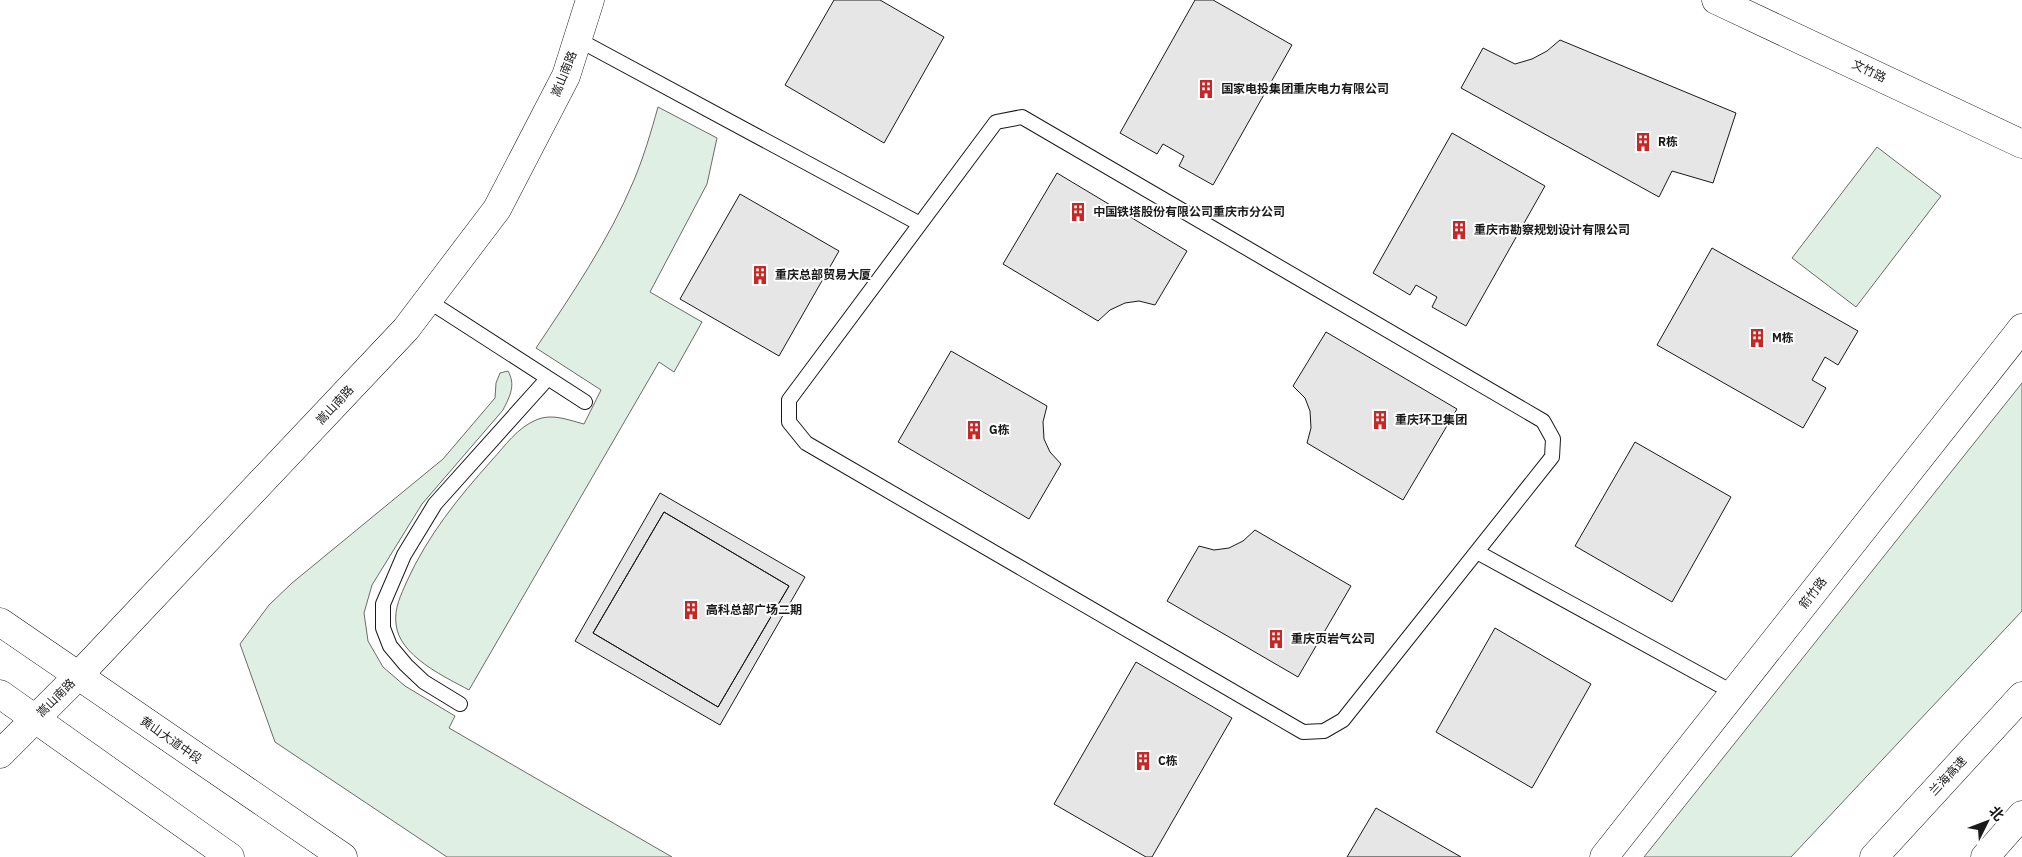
<svg xmlns="http://www.w3.org/2000/svg" width="2022" height="857" font-family="'IBM Plex Sans','Noto Sans SC',sans-serif">
<style>
.green{fill:#e0efe3;stroke:#6a6a6a}
.building{fill:#e6e6e6;stroke:#1a1a1a;fill-rule:evenodd}
.lines{fill:none;stroke-linecap:round;stroke-linejoin:round}
.service-casing{stroke:#1a1a1a;stroke-width:16}
.tertiary-casing{stroke:#1a1a1a;stroke-width:29}
.secondary-casing{stroke:#1a1a1a;stroke-width:29}
.motorway-casing{stroke:#1a1a1a;stroke-width:29}
.service{stroke:#fff;stroke-width:14}
.tertiary{stroke:#fff;stroke-width:28}
.secondary{stroke:#fff;stroke-width:28}
.motorway{stroke:#fff;stroke-width:28}
.labels{text-anchor:middle;stroke-width:4;stroke-linejoin:round;paint-order:stroke}
.street-label{font-size:12px;fill:#1a1a1a;stroke:#fff}
.poi-label{font-size:12px;font-weight:bold;fill:#1a1a1a;stroke:#fff;text-anchor:start}
</style>
<rect width="100%" height="100%" fill="#fff"/>
<path class="green" d="M 658,107 L 717,138 L 707,184 L 650,292 L 702,322 L 674,372 L 659,362 L 469,690 C 445,677 399,656 396,624 C 394,608 401,595 407,581 C 428,535 458,498 492,460 C 505,446 517,428 536,420 C 552,413 568,420 584,424 L 601,390 L 536,348 C 572,294 609,240 634,180 C 644,156 651,132 658,107 Z
M 1877,147 L 1941,196 L 1856,307 L 1792,258 Z
M 508,371 C 516,385 510,396 503,410 L 422,504 L 372,585 L 364,613 L 368,641 L 383,667 L 405,686 L 455,716 L 449,728 L 672,857 L 447,857 L 275,742 L 240,644 L 269,605 L 292,583 L 443,459 L 495,398 L 496,383 L 500,373 Z
M 2022,383 L 2022,611 L 1791,857 L 1644,857 Z"/>
<path class="building" d="M 834,0 L 880,0 L 944,37 L 884,143 L 785,85 Z
M 1195,0 L 1213,0 L 1292,45 L 1213,185 L 1179,166 L 1184,156 L 1163,144 L 1157,154 L 1120,133 Z
M 1560,40 L 1736,113 L 1713,183 L 1672,171 L 1659,197 L 1461,88 L 1483,48 L 1515,64 L 1532,59 L 1547,51 Z
M 1452,133 L 1545,186 L 1466,326 L 1432,307 L 1437,297 L 1416,285 L 1410,295 L 1373,273 Z
M 1057,173 L 1187,251 L 1155,305 L 1139,301 L 1125,303 L 1110,310 L 1098,321 L 1003,264 Z
M 740,194 L 839,251 L 779,356 L 680,299 Z
M 1712,248 L 1858,331 L 1838,365 L 1825,357 L 1812,380 L 1826,388 L 1803,428 L 1657,345 Z
M 1326,332 L 1457,409 L 1403,500 L 1307,443 L 1311,428 L 1310,411 L 1305,398 L 1293,386 Z
M 951,351 L 1047,406 L 1043,422 L 1044,439 L 1050,452 L 1061,464 L 1029,519 L 898,442 Z
M 1635,442 L 1731,497 L 1672,602 L 1575,546 Z
M 660,493 L 805,577 L 720,725 L 575,641 ZM 664,512 L 789,586 L 718,707 L 593,633 Z
M 664,512 L 789,586 L 718,707 L 593,633 Z
M 1255,530 L 1351,586 L 1298,677 L 1167,601 L 1199,546 L 1214,550 L 1229,548 L 1243,541 Z
M 1495,628 L 1591,684 L 1532,788 L 1436,732 Z
M 1136,662 L 1232,718 L 1152,857 L 1146,857 L 1054,804 Z
M 1376,808 L 1461,857 L 1347,857 Z"/>
<g class="lines">
<g class="service-casing">
<path id="service" d="M 577,39 L 920,224
M 1022,117 L 1543,421 L 1553,439 L 1552,457 L 1343,720 L 1324,731 L 1303,732 L 806,443 L 789,422 L 789,400 L 996,122 Z
M 427,300 L 585,402
M 1477,552 L 1734,693
M 460,704 L 424,682 L 406,665 L 390,646 L 383,628 L 383,604 L 404,555 L 435,504 L 548,378"/>
</g>
<g class="tertiary-casing">
<path id="tertiary" d="M 1716,0 L 2022,144
M 0,754 L 78,676 L 406,329 L 497,209 L 566,76 L 590,0
M 1604,857 L 2022,328"/>
</g>
<g class="secondary-casing">
<path id="secondary" d="M 0,622 L 343,857
M 0,694 L 230,857"/>
</g>
<g class="motorway-casing">
<path id="motorway" d="M 1874,857 L 2022,696
M 1985,857 L 2022,815"/>
</g>
<use href="#service" class="service"/>
<use href="#tertiary" class="tertiary"/>
<use href="#secondary" class="secondary"/>
<use href="#motorway" class="motorway"/>
</g>
<defs>
<g id="building-bare" transform="scale(1.5)"><path d="M-4-6H4V6H1V3H-1V6H-4ZM-2.5-4.3h1.7v1.8h-1.7ZM.8-4.3h1.7v1.8H.8ZM-2.5-1h1.7V.8h-1.7ZM.8-1h1.7V.8H.8Z" fill="#c62828" stroke="#fff" stroke-width="2.5" paint-order="stroke"/></g>
</defs>
<g fill-rule="evenodd">
<use href="#building-bare" x="1206" y="89"/>
<use href="#building-bare" x="1643" y="142"/>
<use href="#building-bare" x="1078" y="212"/>
<use href="#building-bare" x="1459" y="230"/>
<use href="#building-bare" x="760" y="275"/>
<use href="#building-bare" x="1757" y="338"/>
<use href="#building-bare" x="1380" y="420"/>
<use href="#building-bare" x="974" y="430"/>
<use href="#building-bare" x="691" y="610"/>
<use href="#building-bare" x="1276" y="639"/>
<use href="#building-bare" x="1143" y="761"/>
</g>
<g class="labels">
<g class="street-label">
<text transform="translate(1869 71) rotate(25)" y="4">文竹路</text>
<text transform="translate(564 74) rotate(-68)" y="4">嵩山南路</text>
<text transform="translate(335 405) rotate(-47)" y="4">嵩山南路</text>
<text transform="translate(1813 593) rotate(-52)" y="4">箭竹路</text>
<text transform="translate(56 698) rotate(-45)" y="4">嵩山南路</text>
<text transform="translate(171 740) rotate(35)" y="4">黄山大道中段</text>
<text transform="translate(1948 776) rotate(-47)" y="4">兰海高速</text>
</g>
<g class="poi-label">
<text x="1221" y="93">国家电投集团重庆电力有限公司</text>
<text x="1658" y="146">R栋</text>
<text x="1093" y="216">中国铁塔股份有限公司重庆市分公司</text>
<text x="1474" y="234">重庆市勘察规划设计有限公司</text>
<text x="775" y="279">重庆总部贸易大厦</text>
<text x="1772" y="342">M栋</text>
<text x="1395" y="424">重庆环卫集团</text>
<text x="989" y="434">G栋</text>
<text x="706" y="614">高科总部广场二期</text>
<text x="1291" y="643">重庆页岩气公司</text>
<text x="1158" y="765">C栋</text>
</g>
</g>
<g transform="translate(1987 822) rotate(48)" stroke="#ffffff" stroke-width="4" paint-order="stroke">
<path d="M0-4L9 19L0 12L-9 19Z" fill="#1a1a1a"/>
<text y="-8" font-size="14" font-weight="bold" text-anchor="middle" fill="#1a1a1a">北</text>
</g>
</svg>
